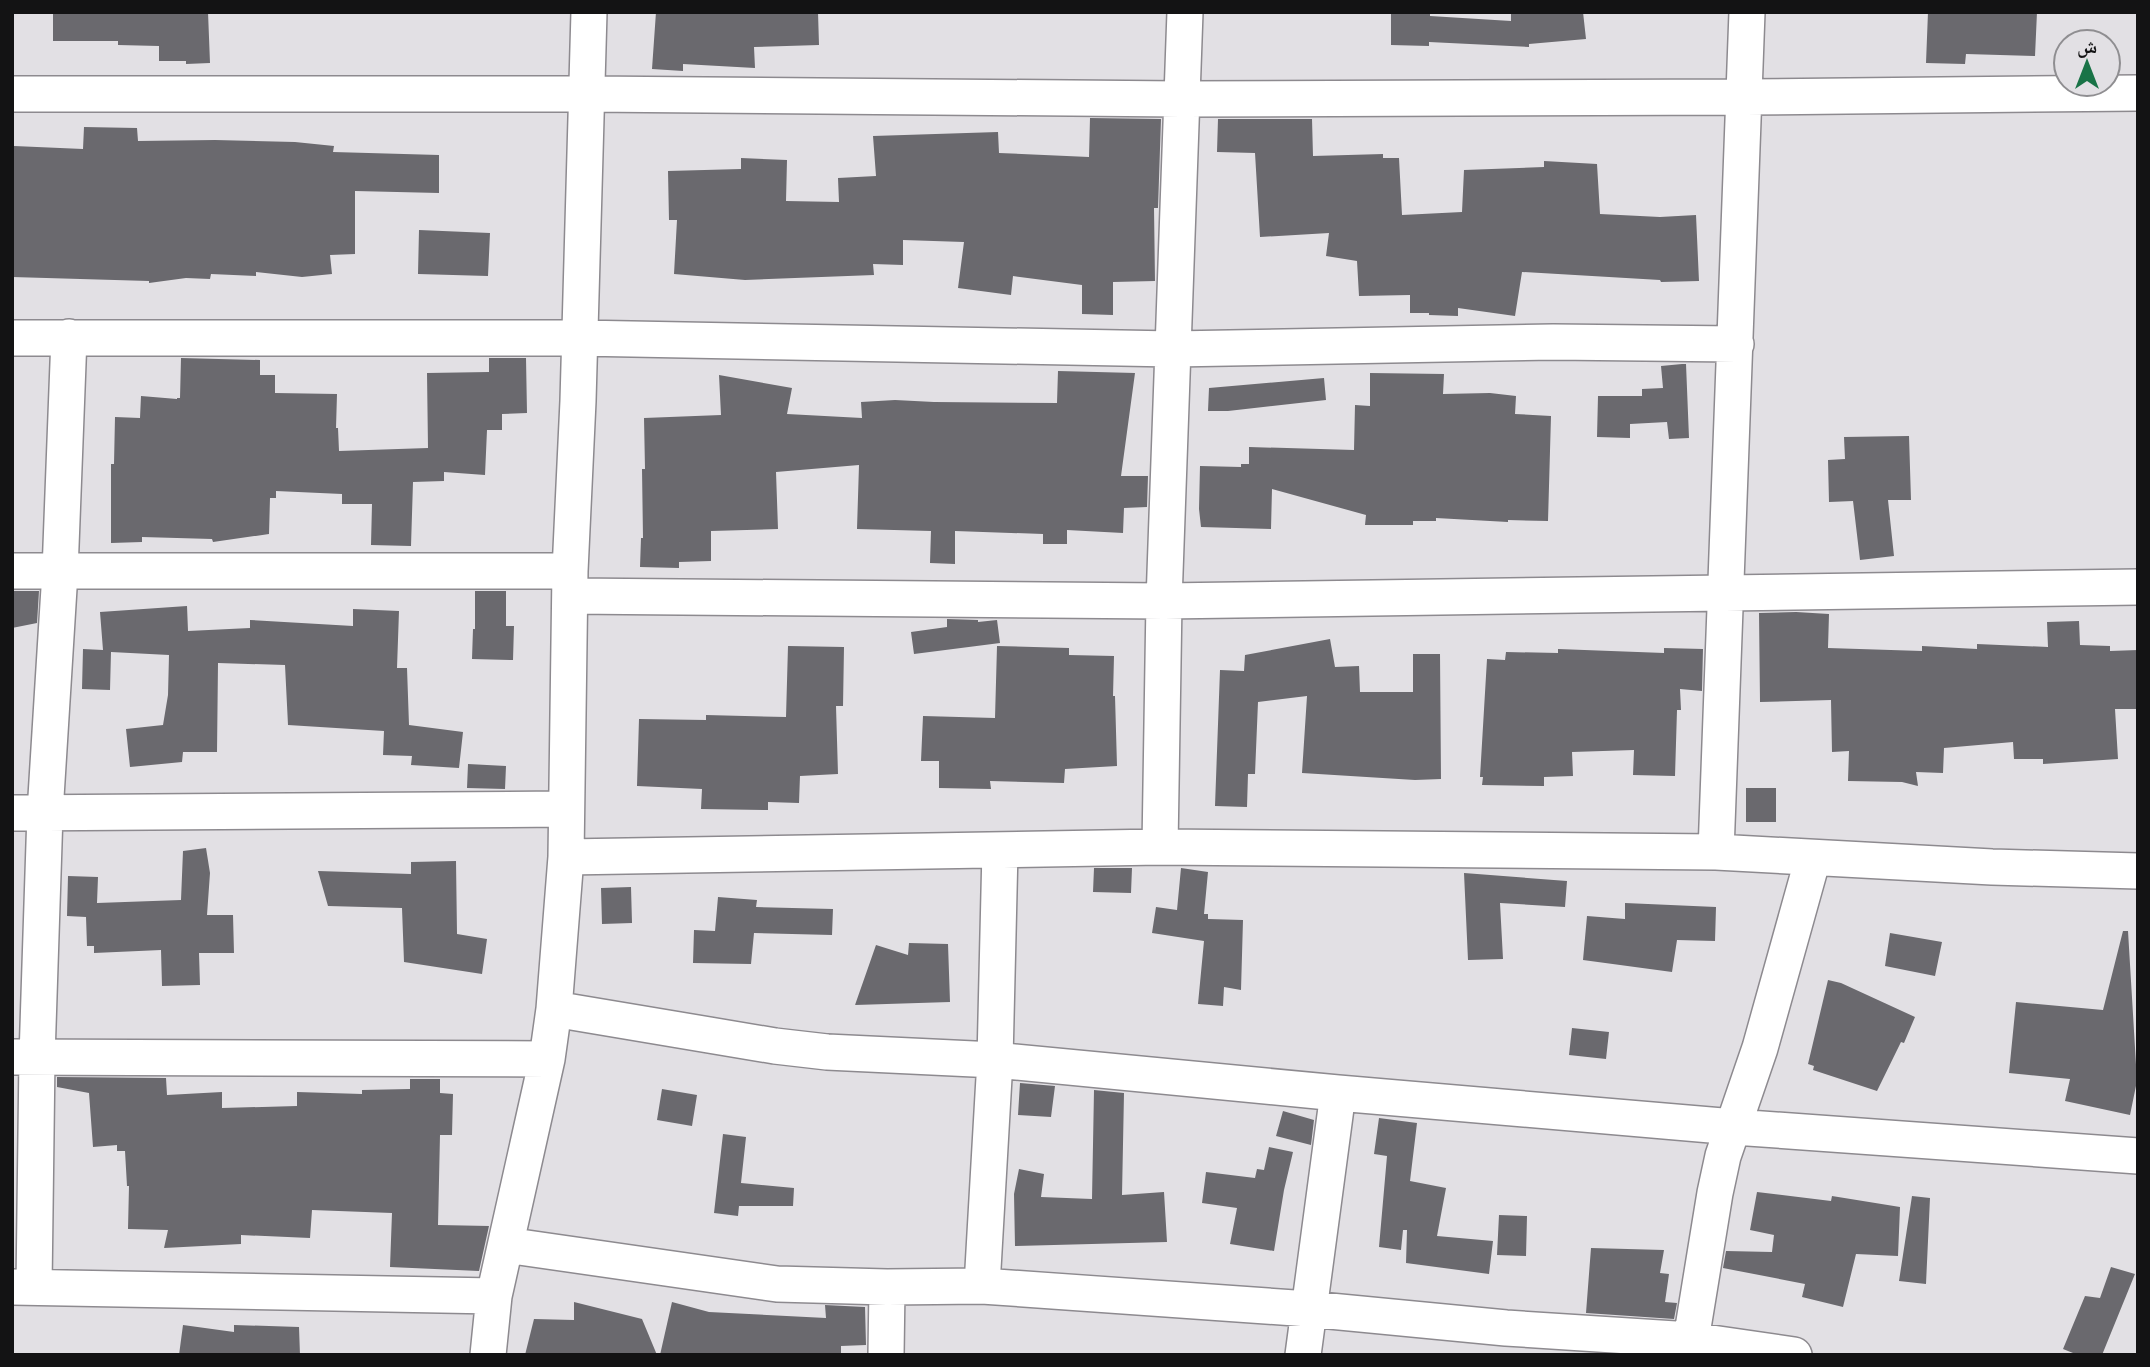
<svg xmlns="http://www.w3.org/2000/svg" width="2150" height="1367" font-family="'Titillium Web','Noto Naskh Arabic',sans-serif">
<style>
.building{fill:#6a696e}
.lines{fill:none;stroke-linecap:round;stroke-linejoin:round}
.minor-casing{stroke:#8d8a8f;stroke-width:38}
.minor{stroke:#fff;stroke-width:35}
</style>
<rect width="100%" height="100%" fill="#e2e0e4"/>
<path class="building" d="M 53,12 L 208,12 L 210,63 L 186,64 L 186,61 L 159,61 L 159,46 L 118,45 L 118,41 L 53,41 Z
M 656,12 L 818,12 L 819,45 L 754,47 L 755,68 L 683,64 L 683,71 L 652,69 Z
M 1391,12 L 1430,12 L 1430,16 L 1511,21 L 1511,12 L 1583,12 L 1586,39 L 1529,44 L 1529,47 L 1429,42 L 1429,46 L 1391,45 Z
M 1928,12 L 2037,12 L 2035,56 L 1966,54 L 1965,64 L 1926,63 Z
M 1090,118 L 1161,119 L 1158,208 L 1154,208 L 1155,281 L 1113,282 L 1113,315 L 1082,314 L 1082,285 L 1013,276 L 1011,295 L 958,288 L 964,242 L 903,240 L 903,265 L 873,264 L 874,275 L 745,280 L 674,274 L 677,220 L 669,220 L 668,171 L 741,169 L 741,158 L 787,160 L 786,201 L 839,202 L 838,178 L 876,176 L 873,136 L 998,132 L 999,153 L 1089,157 Z
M 1218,119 L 1312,119 L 1313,156 L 1383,154 L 1383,158 L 1399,158 L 1402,215 L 1462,212 L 1464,170 L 1544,167 L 1544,161 L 1597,164 L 1600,214 L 1660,217 L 1696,215 L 1699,281 L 1661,282 L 1660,280 L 1522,272 L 1515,316 L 1458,308 L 1458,316 L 1429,315 L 1429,313 L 1410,313 L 1410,295 L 1359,296 L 1357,261 L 1326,256 L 1329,233 L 1260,237 L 1255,153 L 1217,152 Z
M 84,127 L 137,128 L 138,141 L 215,140 L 295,142 L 334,146 L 333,152 L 439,155 L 439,193 L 355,191 L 355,254 L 330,255 L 332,274 L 302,277 L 256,272 L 256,276 L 211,274 L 210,279 L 186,278 L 149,283 L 149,281 L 12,277 L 14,146 L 83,149 Z
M 419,230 L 490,233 L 488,276 L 418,274 Z
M 181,358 L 260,360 L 260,375 L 275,375 L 275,393 L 337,394 L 336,428 L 338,428 L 339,451 L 428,448 L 427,373 L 489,372 L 489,358 L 526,358 L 527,413 L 502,414 L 502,430 L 487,430 L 485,475 L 444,472 L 444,481 L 413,482 L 411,546 L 371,545 L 372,504 L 342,504 L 342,494 L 276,491 L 276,498 L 270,498 L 269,534 L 213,542 L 212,539 L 142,537 L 142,542 L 111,543 L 111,464 L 114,464 L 115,417 L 140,418 L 141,396 L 177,399 L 177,398 L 180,398 Z
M 1682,364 L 1686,364 L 1689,438 L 1669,439 L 1667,422 L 1630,424 L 1630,438 L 1597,437 L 1598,396 L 1642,396 L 1642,389 L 1663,388 L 1661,366 Z
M 1058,371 L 1135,373 L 1121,476 L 1148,476 L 1147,507 L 1124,508 L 1123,533 L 1067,530 L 1067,544 L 1043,544 L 1043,534 L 955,531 L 955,564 L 930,563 L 931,531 L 857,529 L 859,465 L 776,472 L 778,529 L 711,531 L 711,561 L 679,562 L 679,568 L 640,567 L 641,538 L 643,538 L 642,469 L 645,469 L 644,418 L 721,415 L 719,375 L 792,388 L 787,414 L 862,418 L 861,402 L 895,400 L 934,402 L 1057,403 Z
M 1370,373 L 1444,374 L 1443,394 L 1490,393 L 1516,396 L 1515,414 L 1551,416 L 1548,521 L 1508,520 L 1508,522 L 1436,518 L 1436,521 L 1413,521 L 1413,525 L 1365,525 L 1366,515 L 1272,489 L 1271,529 L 1201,527 L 1199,509 L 1200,466 L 1241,467 L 1241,464 L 1249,464 L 1249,447 L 1354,450 L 1355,405 L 1370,406 Z
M 1324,378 L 1326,400 L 1228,411 L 1208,411 L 1209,388 Z
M 1909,436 L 1911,500 L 1888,500 L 1894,556 L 1860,560 L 1853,501 L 1829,502 L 1828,460 L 1845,459 L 1844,437 Z
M 12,591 L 39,591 L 37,623 L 12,628 Z
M 475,591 L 506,591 L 506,626 L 514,626 L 513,660 L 472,659 L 473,629 L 475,629 Z
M 187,606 L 188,631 L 250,628 L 250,620 L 353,626 L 353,609 L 399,611 L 397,668 L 407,668 L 409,725 L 463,732 L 459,768 L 411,765 L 412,756 L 383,755 L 384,731 L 288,725 L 285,665 L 218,663 L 217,752 L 183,752 L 182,762 L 130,767 L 126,729 L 163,725 L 168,695 L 169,655 L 111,652 L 110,690 L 82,689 L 83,649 L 103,650 L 100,612 Z
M 1796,612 L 1829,614 L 1828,648 L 1922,651 L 1922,646 L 1977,649 L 1977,644 L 2048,647 L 2047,622 L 2079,621 L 2080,645 L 2110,646 L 2110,651 L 2138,650 L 2138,709 L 2115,709 L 2118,759 L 2043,764 L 2043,759 L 2014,759 L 2013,742 L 1944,748 L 1943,773 L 1916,772 L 1918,786 L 1902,782 L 1848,781 L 1849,751 L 1832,752 L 1831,700 L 1760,702 L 1759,613 Z
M 947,619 L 978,620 L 978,622 L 997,620 L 1000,643 L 914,654 L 911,632 L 947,627 Z
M 1330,639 L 1335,667 L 1359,666 L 1360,692 L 1413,692 L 1413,654 L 1440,654 L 1441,779 L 1415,780 L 1302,773 L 1307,696 L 1258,702 L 1255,774 L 1248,774 L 1247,807 L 1215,806 L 1220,670 L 1244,671 L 1245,655 Z
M 788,646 L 844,647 L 843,706 L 836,706 L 838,774 L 800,776 L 799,803 L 768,802 L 768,810 L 701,809 L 702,789 L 637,786 L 639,719 L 706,720 L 706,715 L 786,717 Z
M 997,646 L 1069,648 L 1069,655 L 1114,656 L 1113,696 L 1115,696 L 1117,766 L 1065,769 L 1064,783 L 990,781 L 991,789 L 939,788 L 939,761 L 921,761 L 923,716 L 995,718 Z
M 1664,648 L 1703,649 L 1702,691 L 1680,689 L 1681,710 L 1677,710 L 1675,776 L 1633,775 L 1634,750 L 1572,752 L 1573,776 L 1544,777 L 1544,786 L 1482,785 L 1483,777 L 1480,777 L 1487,659 L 1505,660 L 1506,652 L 1558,653 L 1558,649 L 1664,653 Z
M 468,764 L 506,766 L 505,789 L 467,788 Z
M 1746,788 L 1776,788 L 1776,822 L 1746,822 Z
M 206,848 L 210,873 L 207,915 L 233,915 L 234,953 L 199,953 L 200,985 L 162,986 L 161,950 L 94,953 L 94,946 L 87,946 L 86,917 L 67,916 L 68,876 L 98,877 L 97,903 L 181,900 L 183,851 Z
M 456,861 L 457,934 L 487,939 L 482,974 L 404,962 L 402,908 L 328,906 L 318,871 L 411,874 L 411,862 Z
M 1094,868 L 1132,868 L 1131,893 L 1093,892 Z
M 1181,868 L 1208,872 L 1204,914 L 1208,914 L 1208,919 L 1243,920 L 1241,990 L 1224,987 L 1223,1006 L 1198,1004 L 1204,941 L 1152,933 L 1156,907 L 1177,910 Z
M 1464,873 L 1567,881 L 1565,907 L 1500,903 L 1503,959 L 1468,960 Z
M 631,887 L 632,923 L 602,924 L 601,888 Z
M 718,897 L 757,900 L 756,907 L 833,909 L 832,935 L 754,933 L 751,964 L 693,963 L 694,930 L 715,931 Z
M 1625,903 L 1716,907 L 1715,941 L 1677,940 L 1672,972 L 1583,960 L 1587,916 L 1625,919 Z
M 2123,931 L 2128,931 L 2137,1081 L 2130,1115 L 2065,1101 L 2070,1079 L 2009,1073 L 2016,1002 L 2103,1010 Z
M 1890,933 L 1942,942 L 1935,976 L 1885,966 Z
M 909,943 L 948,944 L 950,1002 L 855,1005 L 876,945 L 908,955 Z
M 1828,980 L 1841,983 L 1915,1017 L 1904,1043 L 1901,1042 L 1877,1091 L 1813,1070 L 1814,1066 L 1808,1064 Z
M 1572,1028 L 1609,1032 L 1606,1059 L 1569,1055 Z
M 57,1077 L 166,1078 L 167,1095 L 222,1092 L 222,1108 L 297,1106 L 297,1092 L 362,1094 L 362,1090 L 410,1089 L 410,1079 L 440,1079 L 440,1093 L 453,1094 L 452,1135 L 440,1135 L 438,1225 L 489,1226 L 479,1271 L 390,1267 L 392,1213 L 312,1210 L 310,1238 L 241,1235 L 241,1244 L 164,1248 L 168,1230 L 128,1229 L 129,1186 L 127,1186 L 125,1151 L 117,1151 L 117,1145 L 93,1147 L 89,1093 L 57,1087 Z
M 1020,1083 L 1055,1086 L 1051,1117 L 1018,1115 Z
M 662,1089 L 697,1095 L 692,1126 L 657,1120 Z
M 1094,1090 L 1124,1093 L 1122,1195 L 1164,1192 L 1167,1242 L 1015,1246 L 1014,1194 L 1019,1169 L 1044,1174 L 1041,1197 L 1092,1199 Z
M 1283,1111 L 1314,1120 L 1311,1145 L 1276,1136 Z
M 1379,1118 L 1417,1123 L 1410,1181 L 1446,1188 L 1437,1236 L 1493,1241 L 1489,1274 L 1406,1263 L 1407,1230 L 1403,1230 L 1401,1250 L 1379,1247 L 1387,1156 L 1374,1154 Z
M 723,1134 L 746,1137 L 741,1183 L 794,1188 L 793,1206 L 739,1206 L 738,1216 L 714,1213 Z
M 1269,1147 L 1293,1152 L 1284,1190 L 1274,1251 L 1230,1244 L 1237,1208 L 1202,1203 L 1206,1172 L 1255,1178 L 1257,1169 L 1264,1170 Z
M 1757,1192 L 1831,1201 L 1832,1196 L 1900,1207 L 1898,1256 L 1856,1254 L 1843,1307 L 1802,1297 L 1805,1284 L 1723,1268 L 1726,1251 L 1772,1252 L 1774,1235 L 1750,1230 Z
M 1912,1196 L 1930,1198 L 1926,1284 L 1899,1281 Z
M 1499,1215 L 1527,1216 L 1526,1256 L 1497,1255 Z
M 1591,1248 L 1664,1250 L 1660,1273 L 1669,1274 L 1665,1302 L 1677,1303 L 1674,1319 L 1586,1313 Z
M 2111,1267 L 2135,1274 L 2102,1355 L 2078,1355 L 2063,1349 L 2085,1296 L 2100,1298 Z
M 574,1302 L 642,1319 L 657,1355 L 525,1355 L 534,1319 L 574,1320 Z
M 672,1302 L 709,1312 L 826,1318 L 825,1305 L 865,1307 L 866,1345 L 841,1346 L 841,1355 L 660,1355 Z
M 183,1325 L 234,1332 L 234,1325 L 299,1327 L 300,1355 L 179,1355 Z"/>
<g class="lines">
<g class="minor-casing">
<path id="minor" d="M 12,94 L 588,94 L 1181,99 L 1745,97 L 2138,93
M 12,338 L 579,338 L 1173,349 L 1553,342 L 1736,344
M 12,571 L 570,571
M 571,596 L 1164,601 L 2138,587
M 12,813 L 565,809
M 1160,847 L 1164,601 L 1185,12
M 1716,852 L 1747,12
M 566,857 L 1160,847 L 1716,852 L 1992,867 L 2138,871
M 554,1009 L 775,1046 L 827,1052 L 995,1060 L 1338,1093 L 1734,1127 L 2138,1156
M 12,1057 L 547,1059
M 506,1245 L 777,1284 L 887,1287 L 982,1286 L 1309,1309 L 1506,1328 L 1691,1340 L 1794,1355
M 982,1286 L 995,1060 L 1000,850
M 12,1287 L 494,1296
M 34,1287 L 37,1057 L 45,813 L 60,572 L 69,337
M 1691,1340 L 1715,1193 L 1723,1156 L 1760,1048 L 1813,858
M 488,1355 L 494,1296 L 547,1059 L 554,1009 L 566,857 L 570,571 L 578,401 L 589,12
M 886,1355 L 887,1287
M 1303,1355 L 1338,1093"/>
</g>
<use href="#minor" class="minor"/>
</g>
<rect width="2150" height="1367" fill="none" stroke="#131314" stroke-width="28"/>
<g transform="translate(2087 63)"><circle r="33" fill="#e2e0e4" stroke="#8f8e91" stroke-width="2"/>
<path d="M0-5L12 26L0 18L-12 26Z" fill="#197347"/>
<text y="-10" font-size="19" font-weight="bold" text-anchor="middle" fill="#131314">ش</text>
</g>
</svg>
